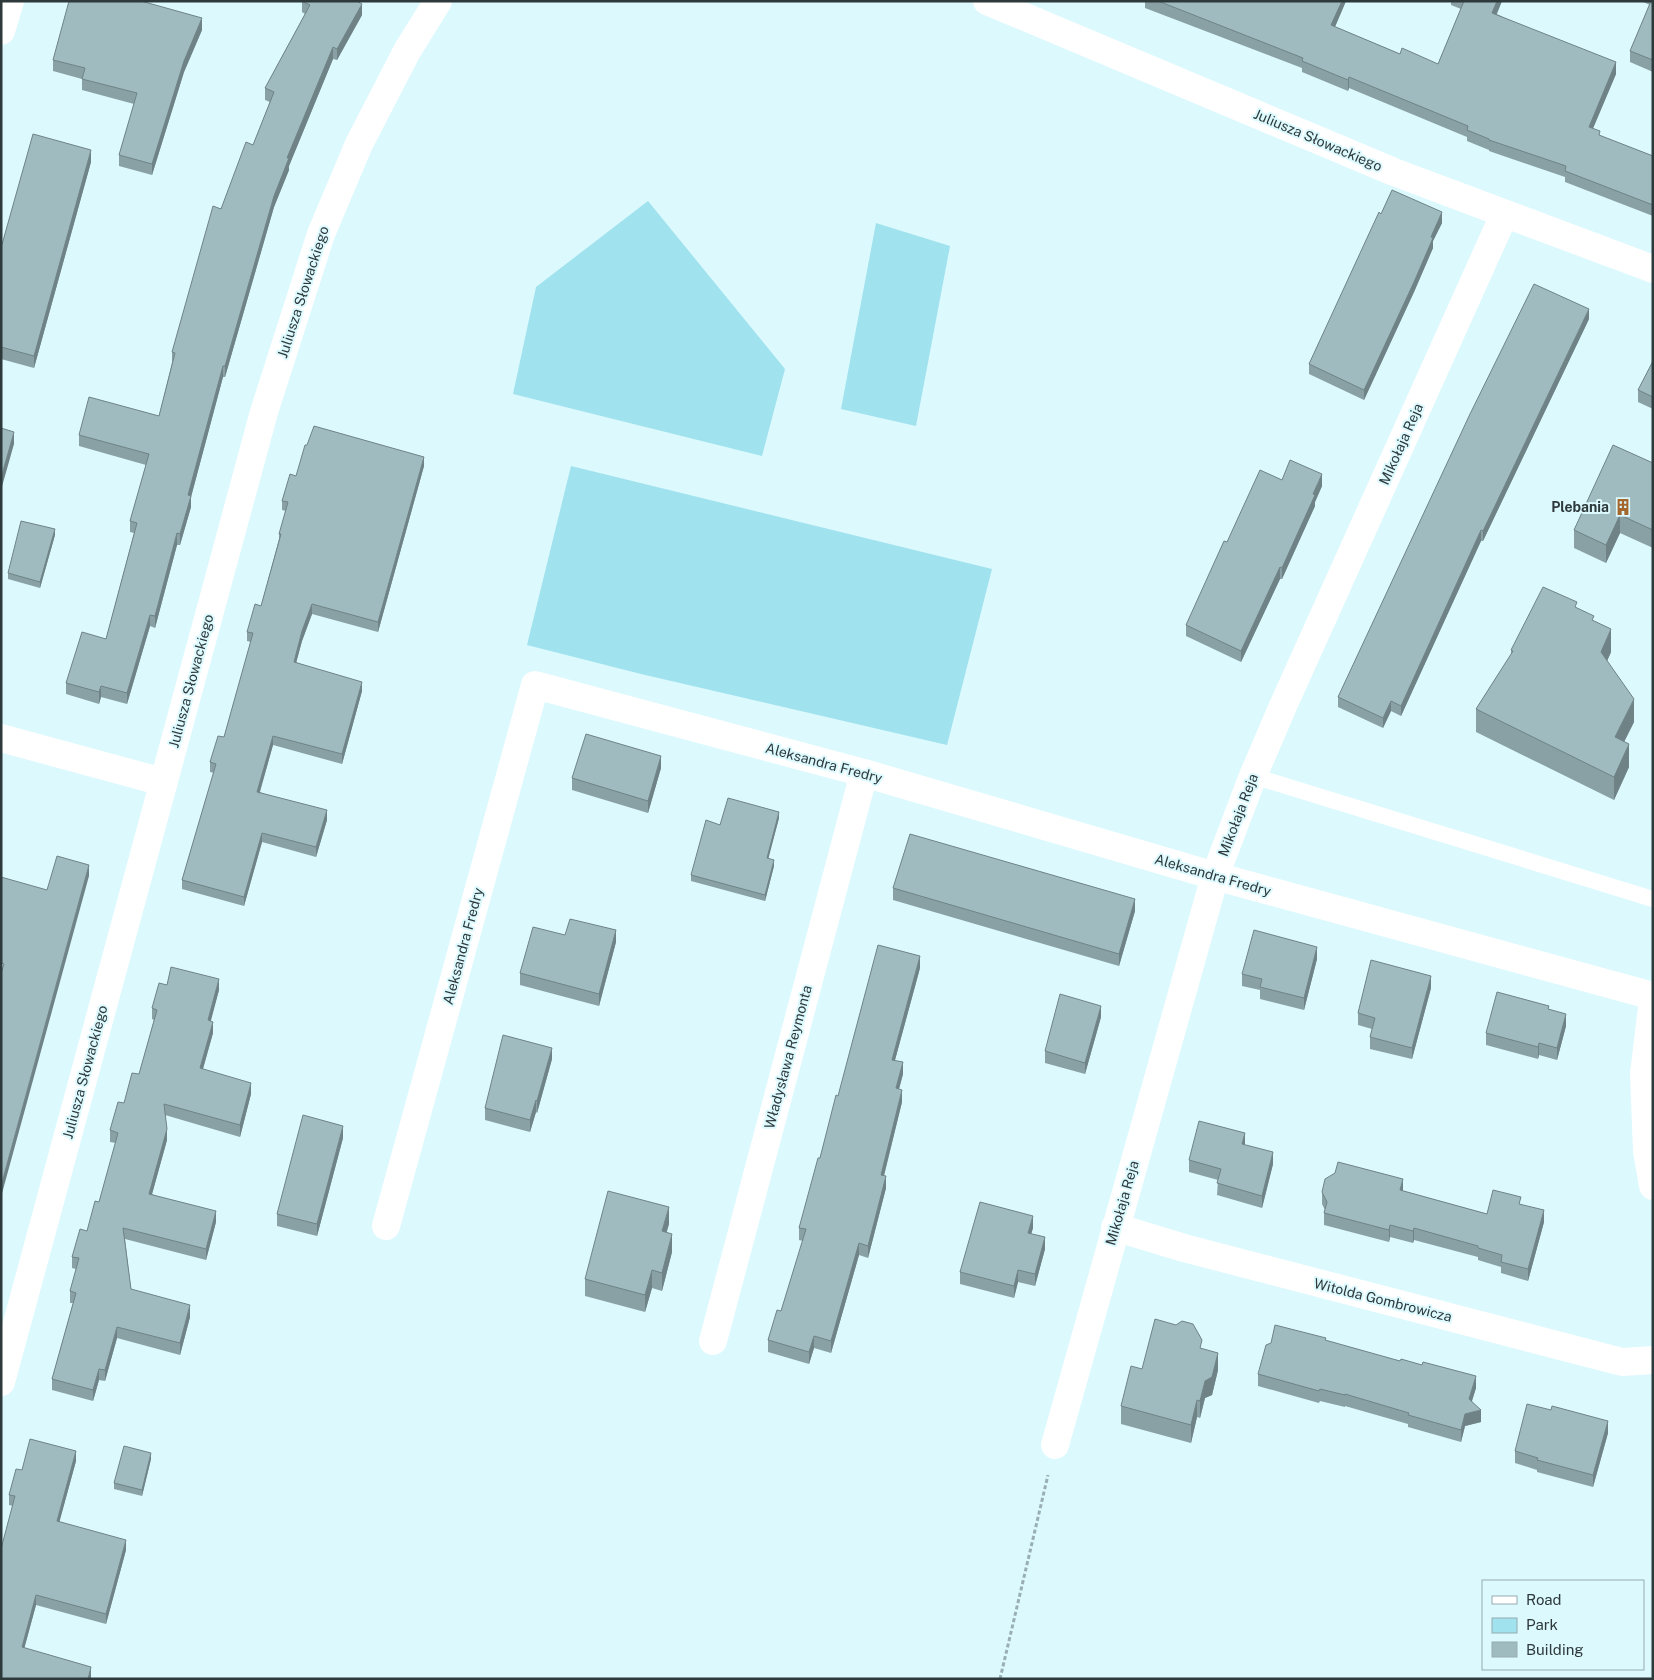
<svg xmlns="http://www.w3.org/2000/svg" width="1654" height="1680" font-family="'Public Sans',sans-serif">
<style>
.green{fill:#a0e2ed}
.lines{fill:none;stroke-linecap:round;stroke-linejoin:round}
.path{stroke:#99afb3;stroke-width:3;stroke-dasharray:4 2.5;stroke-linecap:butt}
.lane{stroke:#fff;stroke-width:16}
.street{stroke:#fff;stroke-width:28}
.wall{fill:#89a1a5}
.shaded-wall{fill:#6f8386}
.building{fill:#9fbbc0;stroke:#6f8386}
.labels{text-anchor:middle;stroke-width:4;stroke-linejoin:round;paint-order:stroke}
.street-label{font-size:14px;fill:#2e393b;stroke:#dcf9fe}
.poi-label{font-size:14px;font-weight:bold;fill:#2e393b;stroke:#dcf9fe;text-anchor:end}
</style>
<rect width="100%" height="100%" fill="#dcf9fe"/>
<path class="green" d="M 648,201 L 785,369 L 762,456 L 513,394 L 536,287 Z
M 876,223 L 950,246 L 916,426 L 841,409 Z
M 571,466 L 992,569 L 947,745 L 641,674 L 527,645 Z"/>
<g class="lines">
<path class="path" d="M 1000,1679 L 1048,1475"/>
<path class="lane" d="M 1253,776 L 1653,899"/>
<path class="street" d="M 987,1 L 1394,172 L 1653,269
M 1,31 L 10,1
M 1,738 L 163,782
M 1653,999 L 1644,1074 L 1647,1151 L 1653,1186
M 386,1226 L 535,685 L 864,773 L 1215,876 L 1653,996
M 1115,1227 L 1184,1248 L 1622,1362 L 1653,1360
M 713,1341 L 864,773
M 1,1382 L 264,412 L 321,234 L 359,144 L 407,51 L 438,1
M 1055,1445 L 1215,876 L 1253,776 L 1283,706 L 1504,215"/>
</g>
<path class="wall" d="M 302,1 L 362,15 L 337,60 L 333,59 L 289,166 L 289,170 L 274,207 L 225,377 L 223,377 L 191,497 L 191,507 L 180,545 L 177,545 L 155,628 L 150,626 L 127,704 L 101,697 L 99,704 L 66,694 L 66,683 L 106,639 L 134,533 L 130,532 L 130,521 L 146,465 L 79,446 L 79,435 L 159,416 L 172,363 L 172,352 L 221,209 L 253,145 L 270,102 L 265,100 L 265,88 L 305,14 L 302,12 Z
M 1145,1 L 1346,1 L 1335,27 L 1400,54 L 1438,64 L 1461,9 L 1451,5 L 1451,1 L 1502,1 L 1497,14 L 1616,74 L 1593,128 L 1600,136 L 1653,156 L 1653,216 L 1565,182 L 1565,177 L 1489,151 L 1489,150 L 1467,141 L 1467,137 L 1349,88 L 1348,91 L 1302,72 L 1302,68 L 1145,8 Z
M 1641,1 L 1653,1 L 1653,72 L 1630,62 L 1630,51 L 1650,5 Z
M 202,30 L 184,72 L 152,175 L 119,166 L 119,155 L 134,104 L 82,90 L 82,79 L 53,71 L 53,60 Z
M 91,162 L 34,368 L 1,359 L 1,248 Z
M 1381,214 L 1442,223 L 1433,241 L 1433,248 L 1414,292 L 1364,400 L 1309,374 L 1309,364 Z
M 1589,319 L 1483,541 L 1481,541 L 1401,716 L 1391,711 L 1383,728 L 1338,707 L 1338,697 Z
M 1653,361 L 1653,409 L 1638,402 L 1638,390 Z
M 1653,463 L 1653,548 L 1620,533 L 1606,563 L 1574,548 L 1574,530 Z
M 424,466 L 378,632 L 312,614 L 302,641 L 296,662 L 362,691 L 342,764 L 273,745 L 260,792 L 327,820 L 316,857 L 262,842 L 244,906 L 182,889 L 182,880 L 214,773 L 210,772 L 210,762 L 224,737 L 251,642 L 247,641 L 247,632 L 261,606 L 279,539 L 279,534 L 286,511 L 282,510 L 282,501 L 296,476 Z
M 1282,480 L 1322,486 L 1315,502 L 1315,506 L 1282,579 L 1280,579 L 1241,662 L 1186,636 L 1186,625 L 1227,542 Z
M 55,535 L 40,588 L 8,579 L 8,573 Z
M 1577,608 L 1594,621 L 1611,652 L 1607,661 L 1634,722 L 1624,742 L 1629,767 L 1614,800 L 1476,732 L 1476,709 L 1511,655 L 1511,650 Z
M 661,768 L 648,813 L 572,790 L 572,778 Z
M 779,818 L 768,858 L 774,866 L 765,901 L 691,881 L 691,875 L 720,825 Z
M 893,888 L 1135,911 L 1119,966 L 893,900 Z
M 565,935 L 616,942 L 599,1006 L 520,985 L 520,973 Z
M 1317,959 L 1304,1010 L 1260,999 L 1260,990 L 1242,986 L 1242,974 Z
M 920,968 L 895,1060 L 903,1074 L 899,1089 L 902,1102 L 884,1176 L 886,1188 L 868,1258 L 859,1255 L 831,1353 L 814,1348 L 809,1364 L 768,1352 L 768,1340 L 781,1311 L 803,1241 L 799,1240 L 799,1228 L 838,1096 Z
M 167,985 L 219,990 L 210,1021 L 213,1033 L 203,1069 L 251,1094 L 240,1137 L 165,1115 L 167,1140 L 152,1194 L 216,1222 L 206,1260 L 125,1239 L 131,1289 L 190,1317 L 180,1355 L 117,1338 L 105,1381 L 99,1380 L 93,1401 L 52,1390 L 52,1379 L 73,1303 L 70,1303 L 70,1291 L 76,1269 L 72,1268 L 72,1257 L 87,1231 L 99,1202 L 116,1143 L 110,1142 L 110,1130 L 139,1074 L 154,1020 L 152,1019 L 152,1008 Z
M 1431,988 L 1412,1059 L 1370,1049 L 1370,1037 L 1372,1029 L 1358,1025 L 1358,1013 Z
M 1549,1009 L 1566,1026 L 1557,1060 L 1539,1055 L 1538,1059 L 1486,1045 L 1486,1033 Z
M 1101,1017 L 1085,1074 L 1045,1063 L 1045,1051 Z
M 552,1059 L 537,1113 L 536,1112 L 530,1132 L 485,1120 L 485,1108 Z
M 343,1138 L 317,1236 L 277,1226 L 277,1214 Z
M 1189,1160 L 1273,1164 L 1262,1208 L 1217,1195 L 1218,1180 L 1189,1172 Z
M 1403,1191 L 1487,1214 L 1521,1204 L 1544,1222 L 1528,1281 L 1501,1273 L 1501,1267 L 1478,1260 L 1478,1257 L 1414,1240 L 1413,1243 L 1390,1237 L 1389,1242 L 1324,1225 L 1324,1213 L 1325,1210 L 1322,1204 L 1322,1192 Z
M 669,1224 L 666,1232 L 672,1252 L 662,1291 L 652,1288 L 645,1312 L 585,1296 L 585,1279 Z
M 1033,1228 L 1031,1234 L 1045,1249 L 1035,1286 L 1018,1282 L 1014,1298 L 960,1284 L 960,1272 Z
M 1326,1341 L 1476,1388 L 1472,1401 L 1481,1422 L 1465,1426 L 1461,1442 L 1408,1427 L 1408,1424 L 1345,1406 L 1345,1407 L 1320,1401 L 1319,1403 L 1258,1386 L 1258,1374 Z
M 1202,1348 L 1218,1370 L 1212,1395 L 1205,1398 L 1200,1418 L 1197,1417 L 1191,1443 L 1121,1424 L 1121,1406 L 1142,1369 Z
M 1608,1433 L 1593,1487 L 1537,1472 L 1537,1470 L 1515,1463 L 1515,1451 Z
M 151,1459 L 142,1496 L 114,1489 L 114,1483 Z
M 76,1461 L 59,1522 L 126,1550 L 106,1624 L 36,1605 L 24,1648 L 91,1677 L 91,1679 L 1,1679 L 13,1506 L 9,1505 L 9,1495 L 22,1470 Z"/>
<path class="shaded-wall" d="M 1342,1 L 1346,1 L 1331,36 L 1331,25 Z
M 1497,1 L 1502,1 L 1492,24 L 1492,13 Z
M 362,4 L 362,15 L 337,60 L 337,49 Z
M 202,18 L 202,30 L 184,72 L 152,175 L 152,164 L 184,61 Z
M 333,47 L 333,59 L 289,166 L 289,170 L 274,207 L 225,377 L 225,366 L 274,196 L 287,158 Z
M 1616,62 L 1616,74 L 1589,138 L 1589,127 Z
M 1349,77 L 1349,88 L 1348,91 L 1348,80 Z
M 91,150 L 91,162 L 34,368 L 34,356 Z
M 1442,212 L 1442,223 L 1433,241 L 1433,248 L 1414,292 L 1364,400 L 1364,390 Z
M 1589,309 L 1589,319 L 1483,541 L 1483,531 Z
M 223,366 L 223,377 L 191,497 L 191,507 L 180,545 L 180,534 L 188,495 Z
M 14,432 L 14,444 L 1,490 L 1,478 Z
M 424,457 L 424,466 L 378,632 L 378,622 Z
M 1322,474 L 1322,486 L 1315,502 L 1315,506 L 1282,579 L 1282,568 Z
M 1620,515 L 1620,533 L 1606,563 L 1606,545 Z
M 55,529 L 55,535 L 40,588 L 40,582 Z
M 1481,530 L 1481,541 L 1401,716 L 1401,706 Z
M 177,533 L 177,545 L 155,628 L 155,616 Z
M 1280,567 L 1280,579 L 1241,662 L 1241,651 Z
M 312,604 L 312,614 L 302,641 L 294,671 L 294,662 L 302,631 Z
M 150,615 L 150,626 L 127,704 L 127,693 Z
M 1611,629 L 1611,652 L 1601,675 L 1601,652 Z
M 362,682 L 362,691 L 342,764 L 342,754 Z
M 101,686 L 101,697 L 99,704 L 99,692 Z
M 1634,699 L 1634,722 L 1615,760 L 1615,737 Z
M 1391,701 L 1391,711 L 1383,728 L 1383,718 Z
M 273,736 L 273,745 L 257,801 L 257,792 Z
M 1629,744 L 1629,767 L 1614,800 L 1614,777 Z
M 661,756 L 661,768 L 648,813 L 648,801 Z
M 327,810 L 327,820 L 316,857 L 316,847 Z
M 779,812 L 779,818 L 767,864 L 767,858 Z
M 262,833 L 262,842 L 244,906 L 244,897 Z
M 774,860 L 774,866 L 765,901 L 765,895 Z
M 89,865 L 89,876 L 1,1197 L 1,1186 Z
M 1135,899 L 1135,911 L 1119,966 L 1119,954 Z
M 616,930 L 616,942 L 599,1006 L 599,994 Z
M 1317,947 L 1317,959 L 1304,1010 L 1304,998 Z
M 920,956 L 920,968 L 892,1071 L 892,1060 Z
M 1431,976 L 1431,988 L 1412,1059 L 1412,1048 Z
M 219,979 L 219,990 L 208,1032 L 208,1020 Z
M 1101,1006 L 1101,1017 L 1085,1074 L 1085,1063 Z
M 1566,1014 L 1566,1026 L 1557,1060 L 1557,1048 Z
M 213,1022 L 213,1033 L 200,1079 L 200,1068 Z
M 1539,1043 L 1539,1055 L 1538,1059 L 1538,1047 Z
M 552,1048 L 552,1059 L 537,1113 L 537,1101 Z
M 903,1062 L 903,1074 L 896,1100 L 896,1088 Z
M 251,1083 L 251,1094 L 240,1137 L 240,1125 Z
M 902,1090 L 902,1102 L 881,1187 L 881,1175 Z
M 536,1100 L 536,1112 L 530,1132 L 530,1120 Z
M 343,1126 L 343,1138 L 317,1236 L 317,1224 Z
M 167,1129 L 167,1140 L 149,1205 L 149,1194 Z
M 1245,1133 L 1245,1145 L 1242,1144 Z
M 1273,1152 L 1273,1164 L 1262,1208 L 1262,1196 Z
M 886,1176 L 886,1188 L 868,1258 L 868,1246 Z
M 1403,1179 L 1403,1191 L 1400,1190 Z
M 669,1207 L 669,1224 L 662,1249 L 662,1231 Z
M 1544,1210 L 1544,1222 L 1528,1281 L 1528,1269 Z
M 216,1211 L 216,1222 L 206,1260 L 206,1249 Z
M 1033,1216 L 1033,1228 L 1028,1245 L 1028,1233 Z
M 1390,1225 L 1390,1237 L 1389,1242 L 1389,1230 Z
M 1414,1228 L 1414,1240 L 1413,1243 L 1413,1231 Z
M 672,1234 L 672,1252 L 662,1291 L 662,1273 Z
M 1045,1237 L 1045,1249 L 1035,1286 L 1035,1274 Z
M 859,1243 L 859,1255 L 831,1353 L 831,1341 Z
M 652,1270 L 652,1288 L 645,1312 L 645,1295 Z
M 1018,1270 L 1018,1282 L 1014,1298 L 1014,1286 Z
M 190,1305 L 190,1317 L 180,1355 L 180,1343 Z
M 117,1327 L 117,1338 L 105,1381 L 105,1370 Z
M 814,1336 L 814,1348 L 809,1364 L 809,1352 Z
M 1218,1353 L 1218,1370 L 1212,1395 L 1205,1398 L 1200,1418 L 1200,1401 L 1205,1381 Z
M 99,1369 L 99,1380 L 93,1401 L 93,1390 Z
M 1476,1376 L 1476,1388 L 1469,1410 L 1469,1399 Z
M 1197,1400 L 1197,1417 L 1191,1443 L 1191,1425 Z
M 1481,1410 L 1481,1422 L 1465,1426 L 1461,1442 L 1461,1430 L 1465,1414 Z
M 1608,1421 L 1608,1433 L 1593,1487 L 1593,1475 Z
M 76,1451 L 76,1461 L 57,1531 L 57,1521 Z
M 151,1453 L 151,1459 L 142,1496 L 142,1490 Z
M 126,1540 L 126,1550 L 106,1624 L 106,1614 Z
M 36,1595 L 36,1605 L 22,1657 L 22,1647 Z
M 91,1667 L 91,1679 L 88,1679 Z"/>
<path class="building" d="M 69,1 L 141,1 L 202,18 L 184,61 L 152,164 L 119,155 L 137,93 L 82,79 L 85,68 L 53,60 Z
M 302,1 L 357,1 L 362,4 L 337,49 L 333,47 L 287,158 L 289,158 L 274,196 L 225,366 L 223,366 L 188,495 L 191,496 L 180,534 L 177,533 L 155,616 L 150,615 L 127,693 L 101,686 L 99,692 L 66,683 L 82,632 L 106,639 L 137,523 L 130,521 L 149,454 L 79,435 L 89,397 L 159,416 L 175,353 L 172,352 L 213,206 L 221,209 L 246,142 L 253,145 L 274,92 L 265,88 L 310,5 Z
M 1158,1 L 1342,1 L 1331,25 L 1400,54 L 1402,48 L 1438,64 L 1464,1 L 1497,1 L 1492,13 L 1616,62 L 1589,127 L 1600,131 L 1599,135 L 1653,156 L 1653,205 L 1565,171 L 1566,166 L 1489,140 L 1489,139 L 1467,130 L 1468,126 L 1349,77 L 1348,80 L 1302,61 L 1303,58 Z
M 1651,1 L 1653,1 L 1653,60 L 1630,51 Z
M 33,134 L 91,150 L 34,356 L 1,347 L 1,248 Z
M 1392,190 L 1442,212 L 1431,237 L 1433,238 L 1414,282 L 1364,390 L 1309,364 L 1379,212 L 1381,214 Z
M 1534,284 L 1589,309 L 1483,531 L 1481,530 L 1401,706 L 1391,701 L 1383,718 L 1338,697 L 1470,414 Z
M 1653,361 L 1653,397 L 1638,390 Z
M 314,426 L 424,457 L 378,622 L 312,604 L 302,631 L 294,662 L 362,682 L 342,754 L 273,736 L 257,792 L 327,810 L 316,847 L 262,833 L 244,897 L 182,880 L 216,764 L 210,762 L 218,736 L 224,737 L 253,633 L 247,632 L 255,604 L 261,606 L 281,534 L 279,534 L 288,502 L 282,501 L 290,474 L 296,476 L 305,445 L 307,445 Z
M 1,428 L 14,432 L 1,478 Z
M 1613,445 L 1653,463 L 1653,530 L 1620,515 L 1606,545 L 1574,530 Z
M 1290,460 L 1322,474 L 1313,494 L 1315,495 L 1282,568 L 1280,567 L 1241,651 L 1186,625 L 1224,541 L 1227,542 L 1260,470 L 1282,480 Z
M 21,521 L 55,529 L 40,582 L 8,573 Z
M 1543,587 L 1577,602 L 1575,607 L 1594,616 L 1592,620 L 1611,629 L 1601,652 L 1634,699 L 1615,737 L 1629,744 L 1614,777 L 1476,709 L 1513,651 L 1511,650 Z
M 586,734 L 661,756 L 648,801 L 572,778 Z
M 728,798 L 779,812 L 767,858 L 774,860 L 765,895 L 691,875 L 706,820 L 720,825 Z
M 910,834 L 1135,899 L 1119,954 L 893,888 Z
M 57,856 L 89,865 L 1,1186 L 1,973 L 4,964 L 1,963 L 1,877 L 47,890 Z
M 570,919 L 616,930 L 599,994 L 520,973 L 533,927 L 565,935 Z
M 1254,930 L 1317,947 L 1304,998 L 1260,987 L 1262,979 L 1242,974 Z
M 878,945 L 920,956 L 892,1060 L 903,1062 L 896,1088 L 902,1090 L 881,1175 L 886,1176 L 868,1246 L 859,1243 L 831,1341 L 814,1336 L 809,1352 L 768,1340 L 777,1310 L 781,1311 L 806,1229 L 799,1228 L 818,1158 L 820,1158 L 836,1095 L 838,1096 Z
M 1371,960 L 1431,976 L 1412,1048 L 1370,1037 L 1375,1018 L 1358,1013 Z
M 171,967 L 219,979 L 208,1020 L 213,1022 L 200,1068 L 251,1083 L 240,1125 L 164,1104 L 167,1129 L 149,1194 L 216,1211 L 206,1249 L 123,1228 L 131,1289 L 190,1305 L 180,1343 L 117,1327 L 105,1370 L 99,1369 L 93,1390 L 52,1379 L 76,1293 L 70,1291 L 79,1258 L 72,1257 L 80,1229 L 87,1231 L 95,1201 L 99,1202 L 118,1133 L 110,1130 L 118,1102 L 124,1103 L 132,1073 L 139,1074 L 157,1010 L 152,1008 L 159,983 L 167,985 Z
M 1497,992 L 1549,1006 L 1548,1009 L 1566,1014 L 1557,1048 L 1539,1043 L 1538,1047 L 1486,1033 Z
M 1060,994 L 1101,1006 L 1085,1063 L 1045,1051 Z
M 503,1035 L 552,1048 L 537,1101 L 536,1100 L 530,1120 L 485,1108 Z
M 303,1115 L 343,1126 L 317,1224 L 277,1214 Z
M 1199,1121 L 1245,1133 L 1242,1144 L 1273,1152 L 1262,1196 L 1217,1183 L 1221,1169 L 1189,1160 Z
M 1338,1162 L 1403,1179 L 1400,1190 L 1487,1214 L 1493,1190 L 1521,1197 L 1519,1204 L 1544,1210 L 1528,1269 L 1501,1262 L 1502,1255 L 1478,1248 L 1478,1246 L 1414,1228 L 1413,1231 L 1390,1225 L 1389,1230 L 1324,1213 L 1327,1202 L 1322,1192 L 1325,1179 L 1335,1173 Z
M 608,1191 L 669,1207 L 662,1231 L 672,1234 L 662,1273 L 652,1270 L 645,1295 L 585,1279 Z
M 980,1202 L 1033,1216 L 1028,1233 L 1045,1237 L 1035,1274 L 1018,1270 L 1014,1286 L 960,1272 Z
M 1155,1319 L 1176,1325 L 1182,1321 L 1193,1324 L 1202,1340 L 1200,1348 L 1218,1353 L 1212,1377 L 1205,1381 L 1200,1401 L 1197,1400 L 1191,1425 L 1121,1406 L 1131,1366 L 1142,1369 Z
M 1275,1325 L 1326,1338 L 1325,1340 L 1400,1361 L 1401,1359 L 1422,1365 L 1423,1362 L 1476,1376 L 1469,1399 L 1481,1410 L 1465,1414 L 1461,1430 L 1408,1415 L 1409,1413 L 1345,1394 L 1345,1395 L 1320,1389 L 1319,1391 L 1258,1374 L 1266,1345 L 1271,1343 Z
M 1527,1404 L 1551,1410 L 1552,1406 L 1608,1421 L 1593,1475 L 1537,1460 L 1538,1458 L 1515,1451 Z
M 30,1439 L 76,1451 L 57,1521 L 126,1540 L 106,1614 L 36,1595 L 22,1647 L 91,1667 L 88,1679 L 1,1679 L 1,1549 L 15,1496 L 9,1495 L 16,1469 L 22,1470 Z
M 124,1446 L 151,1453 L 142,1490 L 114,1483 Z"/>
<defs>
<g id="building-bare" transform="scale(1.35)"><path d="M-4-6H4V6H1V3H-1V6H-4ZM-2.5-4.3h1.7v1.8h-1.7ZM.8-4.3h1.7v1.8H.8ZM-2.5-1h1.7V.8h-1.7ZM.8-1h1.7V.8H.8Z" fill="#a5662d" stroke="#dcf9fe" stroke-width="2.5" paint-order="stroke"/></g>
</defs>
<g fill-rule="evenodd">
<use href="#building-bare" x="1623" y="507"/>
</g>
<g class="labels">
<g class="street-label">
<text transform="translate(1318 140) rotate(23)" y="5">Juliusza Słowackiego</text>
<text transform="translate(303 292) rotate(-72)" y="5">Juliusza Słowackiego</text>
<text transform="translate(1401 444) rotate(-66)" y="5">Mikołaja Reja</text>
<text transform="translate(191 681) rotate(-75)" y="5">Juliusza Słowackiego</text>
<text transform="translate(824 763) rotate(15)" y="5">Aleksandra Fredry</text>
<text transform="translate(1238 815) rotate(-69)" y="5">Mikołaja Reja</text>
<text transform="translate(1213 875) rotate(16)" y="5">Aleksandra Fredry</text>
<text transform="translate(463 946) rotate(-75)" y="5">Aleksandra Fredry</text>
<text transform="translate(788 1057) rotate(-75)" y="5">Władysława Reymonta</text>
<text transform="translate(85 1072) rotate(-75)" y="5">Juliusza Słowackiego</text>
<text transform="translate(1122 1203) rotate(-74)" y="5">Mikołaja Reja</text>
<text transform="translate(1383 1300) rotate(14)" y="5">Witolda Gombrowicza</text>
</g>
<g class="poi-label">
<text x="1609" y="512">Plebania</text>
</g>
</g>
<rect width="1654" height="1680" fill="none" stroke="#2e393b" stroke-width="5"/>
<rect x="1482" y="1580" width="162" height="90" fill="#dcf9fe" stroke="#96acb0"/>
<rect x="1492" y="1596" width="25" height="8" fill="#ffffff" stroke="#96acb0"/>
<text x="1526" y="1605" font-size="15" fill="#2e393b">Road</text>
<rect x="1492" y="1618" width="25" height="15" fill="#a0e2ed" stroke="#96acb0"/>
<text x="1526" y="1630" font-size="15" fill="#2e393b">Park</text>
<rect x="1492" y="1642" width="25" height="15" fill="#9fbbc0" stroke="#96acb0"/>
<text x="1526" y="1655" font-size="15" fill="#2e393b">Building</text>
</svg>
